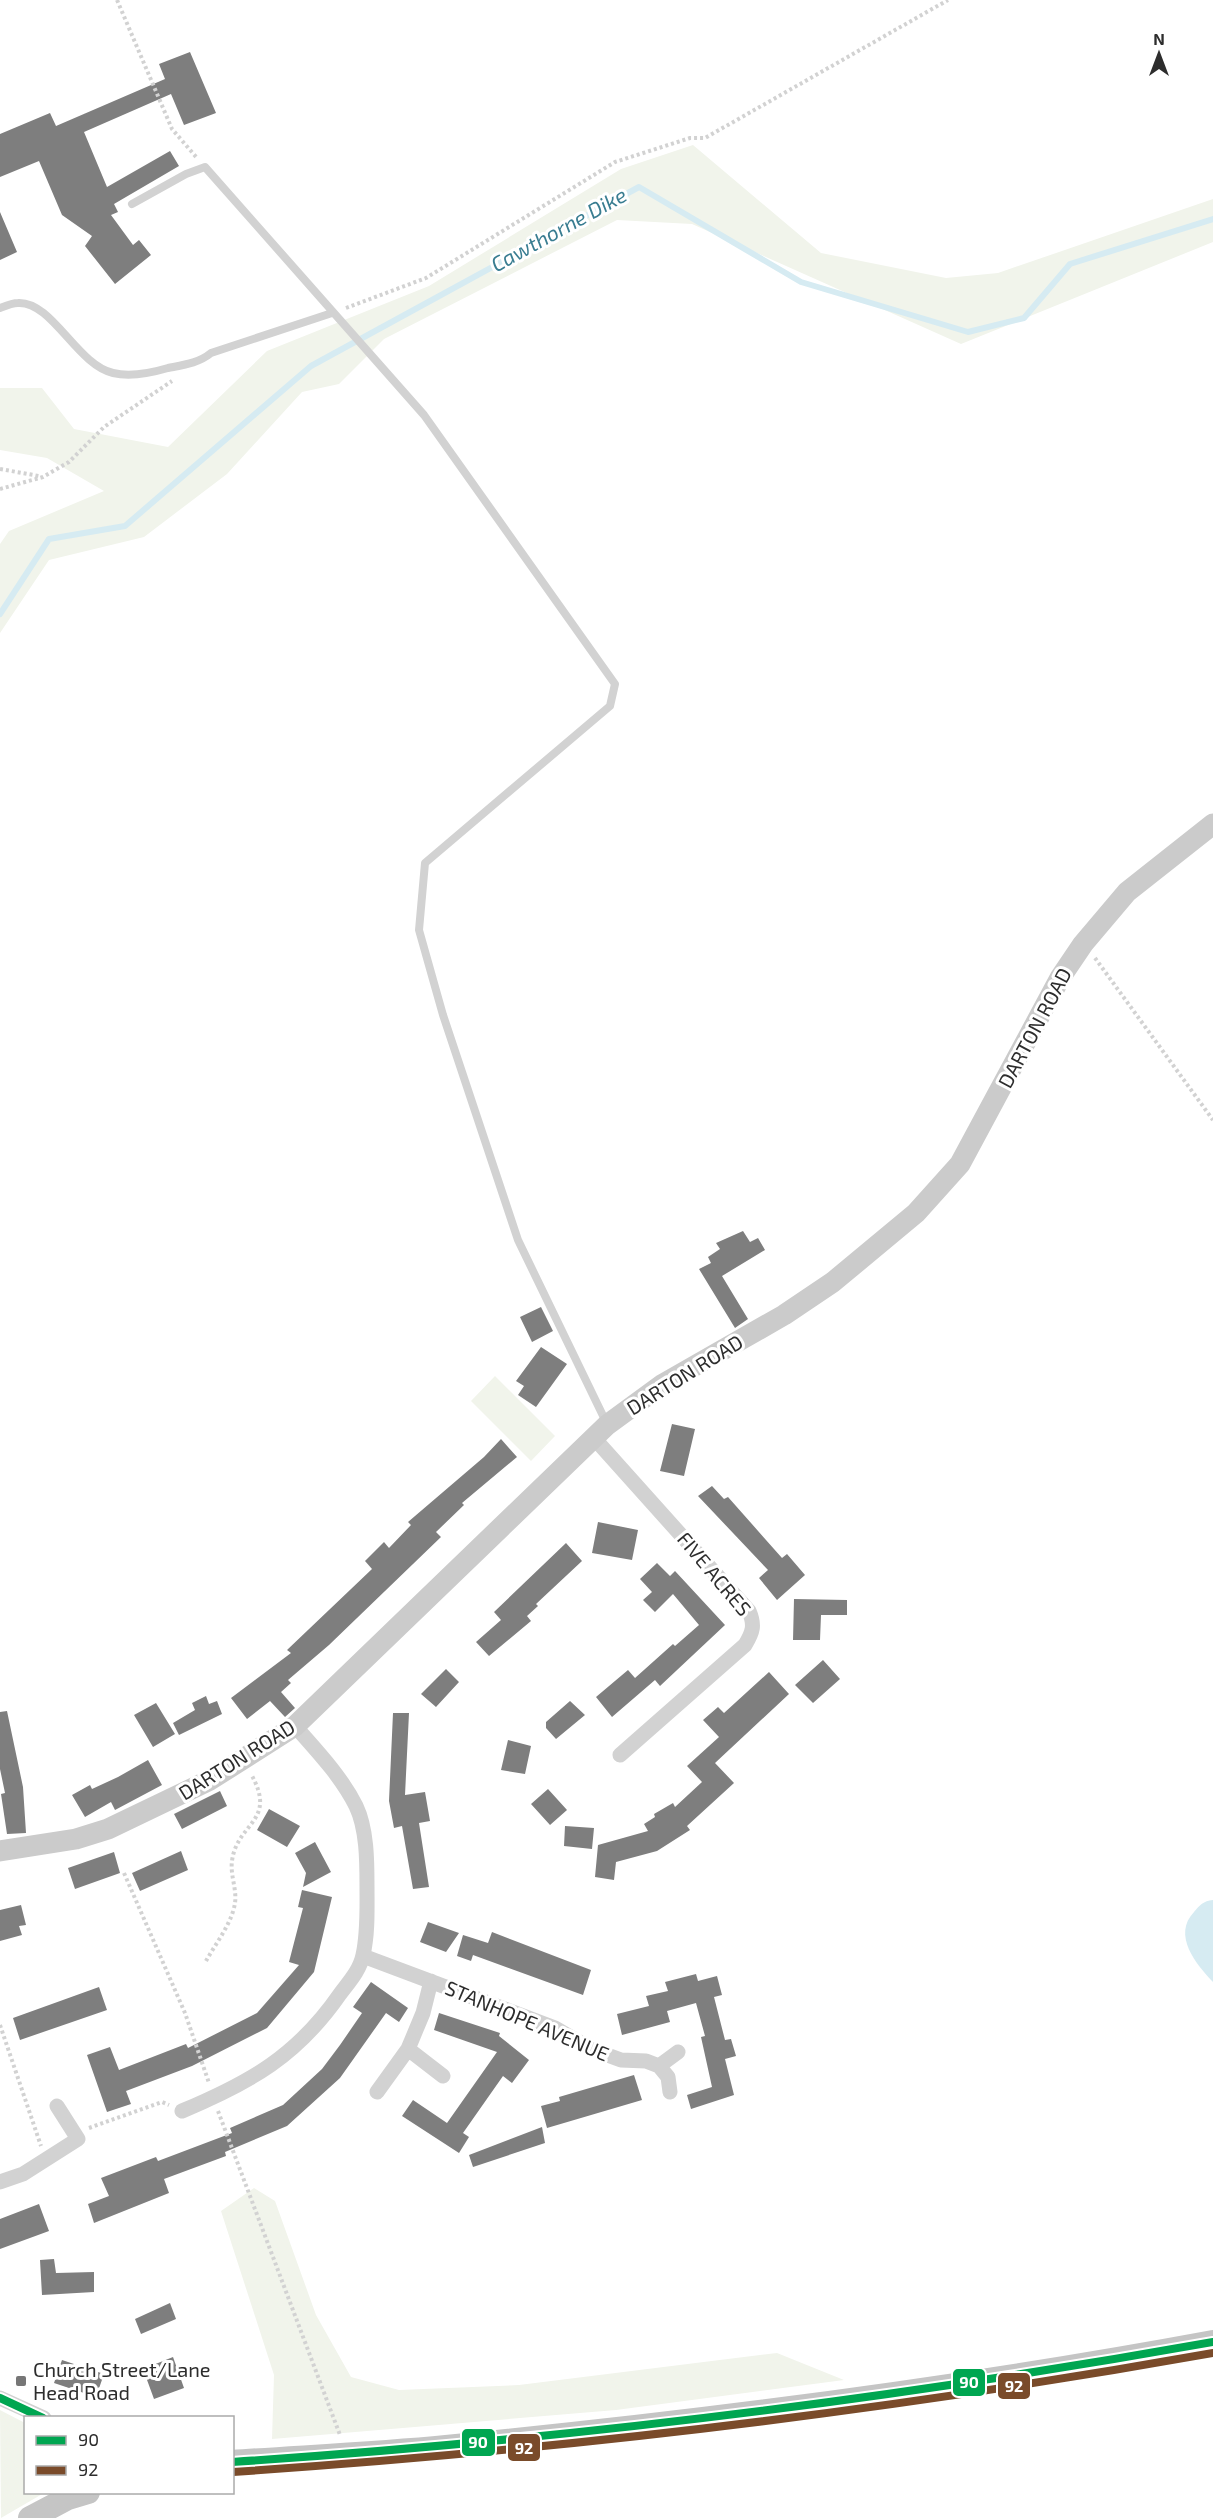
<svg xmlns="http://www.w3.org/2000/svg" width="1213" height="2518" font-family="'Exo 2',sans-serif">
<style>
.green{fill:#f1f4eb}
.water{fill:#d6ebf2}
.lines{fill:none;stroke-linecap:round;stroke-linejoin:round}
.stream{stroke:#d6ebf2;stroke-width:6}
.building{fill:#7e7e7e}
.path{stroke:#d2d2d2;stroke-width:4;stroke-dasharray:3 3;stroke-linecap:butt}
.lane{stroke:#d2d2d2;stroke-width:8}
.street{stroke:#d2d2d2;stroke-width:15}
.secondary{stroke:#cbcbcb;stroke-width:21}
.primary{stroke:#c5c5c5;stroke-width:24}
.bus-1-casing{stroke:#fff;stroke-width:12}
.bus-2-casing{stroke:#fff;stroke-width:12}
.bus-1{stroke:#00a651;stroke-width:8}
.bus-2{stroke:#7a4b2a;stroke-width:8}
.poi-dot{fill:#767676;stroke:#fff;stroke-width:2}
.labels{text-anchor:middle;stroke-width:6;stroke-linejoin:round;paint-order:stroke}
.street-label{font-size:20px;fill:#2d2d2d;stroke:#fff}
.poi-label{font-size:20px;fill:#2d2d2d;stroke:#fff;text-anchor:start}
.water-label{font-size:21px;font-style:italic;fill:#397d91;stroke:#fff}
.line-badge{stroke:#fff;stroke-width:2}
.badge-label{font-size:16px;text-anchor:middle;font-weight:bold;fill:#fff}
</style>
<rect width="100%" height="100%" fill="#fff"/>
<path class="green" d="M 693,145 L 821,253 L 946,278 L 998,273 L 1213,199 L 1213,242 L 961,344 L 692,224 L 617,220 L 384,339 L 339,384 L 302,392 L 227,474 L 144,537 L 49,560 L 0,633 L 0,544 L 9,531 L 104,491 L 47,458 L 0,450 L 0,388 L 42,388 L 74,429 L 168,447 L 267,351 L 429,286 L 621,169 Z
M 495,1376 L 555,1436 L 531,1461 L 471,1401 Z
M 254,2188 L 275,2201 L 316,2315 L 351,2377 L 399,2390 L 519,2385 L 777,2353 L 844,2380 L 616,2410 L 272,2439 L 274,2375 L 221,2211 Z
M 0,2410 L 25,2423 L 26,2492 L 44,2493 L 1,2518 Z"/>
<path class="water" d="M 1213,1900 L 1213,1982 C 1196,1964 1172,1935 1194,1912 C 1200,1905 1203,1901 1213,1900 Z"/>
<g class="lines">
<path class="stream" d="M 0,614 L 49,539 L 125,526 L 311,366 L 639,187 L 801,282 L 968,332 L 1024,318 L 1070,264 L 1213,219"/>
</g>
<path class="building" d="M 190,52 L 216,113 L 184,125 L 171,94 L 84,132 L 107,187 L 170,151 L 179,166 L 114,204 L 118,212 L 111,215 L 133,245 L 139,240 L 151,255 L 115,284 L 85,246 L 92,236 L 62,215 L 39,161 L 0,177 L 0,134 L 50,113 L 56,126 L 165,79 L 159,64 Z
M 0,212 L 17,252 L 0,260 Z
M 743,1231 L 750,1242 L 758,1238 L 765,1250 L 722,1276 L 748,1319 L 735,1328 L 699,1269 L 711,1263 L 708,1257 L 720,1249 L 716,1243 Z
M 541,1307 L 553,1331 L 532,1342 L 520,1317 Z
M 541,1347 L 567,1364 L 536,1407 L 518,1395 L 524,1386 L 516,1381 Z
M 672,1424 L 695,1429 L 684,1476 L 660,1471 Z
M 501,1439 L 517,1457 L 462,1503 L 464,1505 L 436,1532 L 441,1537 L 329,1645 L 288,1680 L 291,1683 L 281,1692 L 295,1708 L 285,1717 L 270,1701 L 247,1719 L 231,1698 L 291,1653 L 287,1650 L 372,1569 L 365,1561 L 384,1542 L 389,1548 L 411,1525 L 408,1522 L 484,1457 Z
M 712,1486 L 724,1499 L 728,1497 L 782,1558 L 787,1554 L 805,1575 L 777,1600 L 759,1578 L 768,1570 L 698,1496 Z
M 598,1522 L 638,1530 L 632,1560 L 592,1553 Z
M 566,1543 L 582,1561 L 536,1604 L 538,1606 L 527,1616 L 531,1621 L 489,1656 L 476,1642 L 501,1620 L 494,1612 Z
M 657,1563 L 670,1576 L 675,1571 L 725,1625 L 660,1686 L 655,1680 L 612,1717 L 596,1697 L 628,1670 L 635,1678 L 673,1644 L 675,1646 L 699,1625 L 673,1594 L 655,1612 L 643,1600 L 652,1592 L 640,1579 Z
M 794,1599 L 847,1600 L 847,1615 L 821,1615 L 820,1640 L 793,1640 Z
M 823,1660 L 840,1679 L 813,1703 L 795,1685 Z
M 446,1669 L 459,1682 L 436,1707 L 421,1694 Z
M 769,1672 L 789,1694 L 715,1763 L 734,1783 L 687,1826 L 690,1830 L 657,1851 L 616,1862 L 614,1880 L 595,1877 L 598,1845 L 648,1831 L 644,1824 L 655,1817 L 654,1814 L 673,1803 L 675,1807 L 702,1782 L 687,1766 L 719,1737 L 703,1720 L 718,1707 L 724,1713 Z
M 206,1696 L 209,1704 L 217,1701 L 222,1714 L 179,1735 L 173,1723 L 195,1710 L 192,1703 Z
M 570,1701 L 585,1715 L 556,1739 L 546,1728 L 546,1722 Z
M 156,1703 L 175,1734 L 153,1747 L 134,1715 Z
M 7,1711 L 23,1787 L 26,1833 L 7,1834 L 1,1794 L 5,1793 L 0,1769 L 0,1712 Z
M 393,1713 L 409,1713 L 405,1795 L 425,1792 L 430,1821 L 419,1823 L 429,1887 L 413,1889 L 402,1826 L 394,1828 L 389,1801 Z
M 508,1740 L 531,1746 L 525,1774 L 501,1770 Z
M 148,1760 L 162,1785 L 115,1810 L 111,1802 L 85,1817 L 72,1795 L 90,1785 L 92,1789 L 118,1777 Z
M 548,1789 L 567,1810 L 550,1825 L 531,1804 Z
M 220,1791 L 227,1806 L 182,1829 L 174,1814 Z
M 269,1809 L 300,1826 L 287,1847 L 257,1830 Z
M 565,1826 L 594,1828 L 592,1849 L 564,1846 Z
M 315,1842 L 331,1872 L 303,1887 L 306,1873 L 295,1853 Z
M 181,1851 L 188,1870 L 140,1891 L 132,1873 Z
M 114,1852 L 120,1873 L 75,1889 L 68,1868 Z
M 302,1890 L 332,1897 L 314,1972 L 267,2028 L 192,2066 L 126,2091 L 131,2104 L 107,2112 L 87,2055 L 110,2047 L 119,2070 L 186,2044 L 188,2048 L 257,2013 L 299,1965 L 289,1962 L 303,1908 L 298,1907 Z
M 21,1905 L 26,1925 L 19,1926 L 22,1935 L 0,1941 L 0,1910 Z
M 428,1922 L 459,1933 L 446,1952 L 420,1942 Z
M 492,1932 L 591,1970 L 583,1995 L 473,1955 L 471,1961 L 457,1956 L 463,1935 L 488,1943 Z
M 696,1974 L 698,1981 L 717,1976 L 722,1995 L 714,1997 L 725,2040 L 731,2039 L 736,2056 L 725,2059 L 734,2095 L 691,2109 L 687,2095 L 712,2087 L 701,2037 L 705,2036 L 696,2003 L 667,2011 L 670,2022 L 622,2035 L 617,2014 L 649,2006 L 646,1996 L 668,1991 L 665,1982 Z
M 371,1982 L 408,2008 L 399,2022 L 386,2013 L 340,2078 L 287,2126 L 225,2152 L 226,2156 L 164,2179 L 169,2193 L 94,2223 L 88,2204 L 109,2196 L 101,2178 L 156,2157 L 158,2161 L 232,2133 L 230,2128 L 283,2105 L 322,2069 L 340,2045 L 362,2013 L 353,2007 Z
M 99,1987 L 107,2010 L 20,2040 L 13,2018 Z
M 439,2013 L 500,2033 L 499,2036 L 529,2060 L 512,2083 L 503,2076 L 463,2133 L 469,2137 L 459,2153 L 402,2116 L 413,2100 L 447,2123 L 497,2052 L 434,2030 Z
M 634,2075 L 642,2100 L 547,2128 L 541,2106 L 560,2101 L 559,2097 Z
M 542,2127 L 545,2143 L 473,2167 L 469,2155 Z
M 39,2204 L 49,2231 L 0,2249 L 0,2219 Z
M 54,2259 L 56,2273 L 94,2272 L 94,2292 L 42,2295 L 40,2260 Z
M 170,2303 L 176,2319 L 141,2334 L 135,2319 Z
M 173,2357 L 184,2388 L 154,2399 L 143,2369 Z
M 62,2360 L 104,2374 L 96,2397 L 54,2383 Z"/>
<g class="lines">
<path class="path" d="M 117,0 L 172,129 L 197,158
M 346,308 L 426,278 L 615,162 L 690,138 L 705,138 L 948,0
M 0,469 L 39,476
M 0,489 L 43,477 L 69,462 L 104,427 L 172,381
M 1095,958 L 1213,1120
M 124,1873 L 185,2013 L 209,2083
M 206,1961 C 216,1943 232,1923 235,1903 C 237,1889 230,1875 232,1861 C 237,1822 278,1822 251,1774
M 0,2025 L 41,2146
M 218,2111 L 340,2435
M 89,2128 L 162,2102 L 169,2105"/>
<path class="lane" d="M 132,204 L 186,174 L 205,167 L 424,415 L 615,684 L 610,706 L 425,863 L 419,930 L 443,1015 L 518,1240 L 607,1424
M 0,308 C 5,306 12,303 18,303 C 52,301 77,365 113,373 C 130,377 151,373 168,368 C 183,365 199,363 211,353 L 332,313"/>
<path class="street" d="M 594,1438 L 749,1611 C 755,1625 753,1632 745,1645 L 620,1755
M 363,1956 L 555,2028 L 591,2049 L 621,2060 L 646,2061 L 659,2066 L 668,2077 L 670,2092
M 408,2049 L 443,2076
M 659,2066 L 678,2052
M 377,2092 L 408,2049 L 423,2013 L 431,1981
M 182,2111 C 251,2082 297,2056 340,1994 C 349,1982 360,1970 363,1955 C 368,1933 367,1909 367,1887 C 367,1861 367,1829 356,1806 C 341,1776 317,1751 295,1726
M 0,2182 L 23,2174 L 78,2139 L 57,2106
M 0,2398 L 44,2418"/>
<path class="secondary" d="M 0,1851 L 76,1839 L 108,1829 L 210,1780 L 295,1726 L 607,1425 L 663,1384 L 784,1315 L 833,1282 L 916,1213 L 960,1164 L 1060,978 L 1083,944 L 1127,892 L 1213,824"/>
<path class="primary" d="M 232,2462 C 303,2457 375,2454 446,2447 C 703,2422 959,2389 1213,2342
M 30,2518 L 68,2498 L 88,2492"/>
<g class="bus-1-casing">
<path id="bus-1" d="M 0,2398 L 43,2418
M 232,2462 C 562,2440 888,2400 1213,2342"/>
</g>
<g class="bus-2-casing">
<path id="bus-2" d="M 233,2472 C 562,2450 888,2411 1213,2353"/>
</g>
<use href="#bus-1" class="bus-1"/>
<use href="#bus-2" class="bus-2"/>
</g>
<rect class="poi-dot" x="15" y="2375" width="12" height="12" rx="3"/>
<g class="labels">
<g class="street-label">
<text transform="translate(1035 1028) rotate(-62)" y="7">DARTON ROAD</text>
<text transform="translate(685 1375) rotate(-32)" y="7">DARTON ROAD</text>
<text transform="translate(714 1574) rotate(50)" y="7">FIVE ACRES</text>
<text transform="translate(237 1760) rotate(-32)" y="7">DARTON ROAD</text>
<text transform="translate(527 2021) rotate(23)" y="7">STANHOPE AVENUE</text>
</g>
<g class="poi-label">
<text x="33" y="2377">Church Street/Lane<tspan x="33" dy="23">Head Road</tspan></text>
</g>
<g class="water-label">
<text transform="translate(559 230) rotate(-29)" y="7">Cawthorne Dike</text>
</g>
</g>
<g class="line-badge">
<rect x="952" y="2368" width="34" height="29" rx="6" fill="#00a651"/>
<rect x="997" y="2372" width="34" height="28" rx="6" fill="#7a4b2a"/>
<rect x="461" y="2428" width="35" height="29" rx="6" fill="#00a651"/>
<rect x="507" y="2433" width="34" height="29" rx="6" fill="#7a4b2a"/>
</g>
<g class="badge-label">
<text x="969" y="2388">90</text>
<text x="1014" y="2392">92</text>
<text x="478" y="2448">90</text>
<text x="524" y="2454">92</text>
</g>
<rect x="24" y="2416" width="210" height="78" fill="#ffffff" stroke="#ababab" stroke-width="1.5"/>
<rect x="36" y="2436" width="30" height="9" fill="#00a651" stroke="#ababab" stroke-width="1.5"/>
<text x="78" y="2446" font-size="18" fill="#2d2d2d">90</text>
<rect x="36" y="2466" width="30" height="9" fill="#7a4b2a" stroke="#ababab" stroke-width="1.5"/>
<text x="78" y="2476" font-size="18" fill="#2d2d2d">92</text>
<g transform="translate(1159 54)" stroke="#ffffff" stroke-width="4.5" paint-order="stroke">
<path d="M0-4.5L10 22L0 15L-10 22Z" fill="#2d2d2d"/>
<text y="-9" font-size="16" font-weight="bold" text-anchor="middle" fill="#2d2d2d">N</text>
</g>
</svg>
